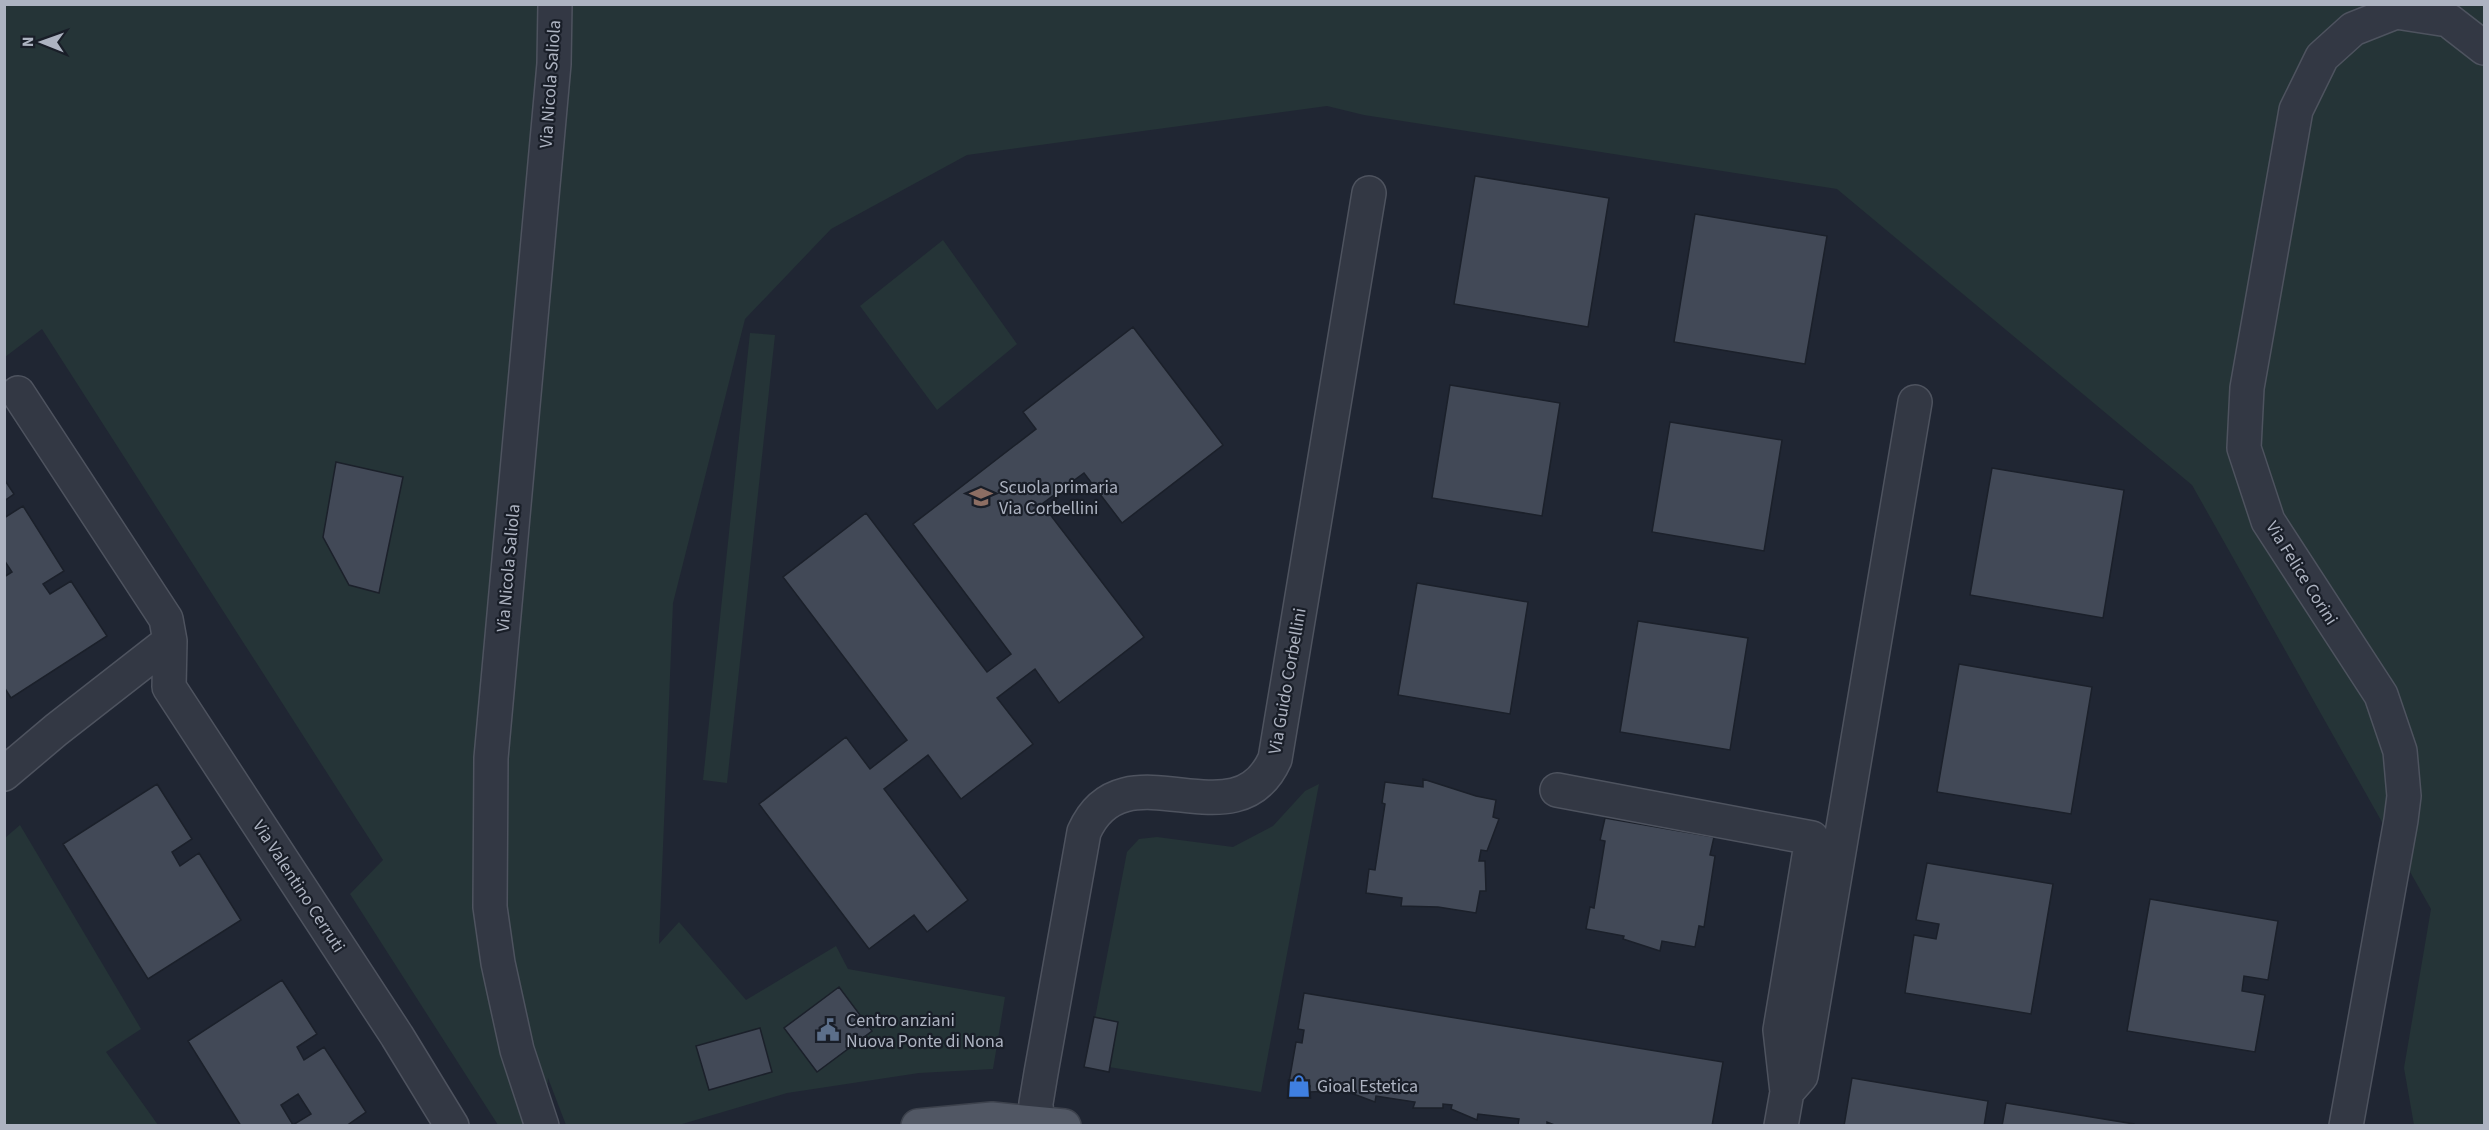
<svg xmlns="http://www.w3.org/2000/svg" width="2489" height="1130" font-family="'Source Sans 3',sans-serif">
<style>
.green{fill:#253437}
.building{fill:#424957;stroke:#1b202a;stroke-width:1.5;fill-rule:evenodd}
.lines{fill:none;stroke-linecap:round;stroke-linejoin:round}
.minor-casing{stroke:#4e535f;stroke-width:36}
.major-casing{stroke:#3d424d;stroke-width:36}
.minor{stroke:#333844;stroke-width:33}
.major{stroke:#515764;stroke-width:33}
.labels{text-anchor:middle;stroke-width:4.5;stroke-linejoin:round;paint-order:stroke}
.street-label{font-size:18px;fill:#adb3c1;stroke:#191e28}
.poi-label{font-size:18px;fill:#adb3c1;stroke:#191e28;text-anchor:start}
</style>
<rect width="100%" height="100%" fill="#202633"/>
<path class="green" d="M 5,5 L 2484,5 L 2484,1125 L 2414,1125 L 2404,1068 L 2431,909 L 2192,485 L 1837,189 L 1364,115 L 1327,106 L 967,155 L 831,229 L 745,319 L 673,603 L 659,944 L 679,922 L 746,1000 L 836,946 L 848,969 L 1005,997 L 993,1069 L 919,1073 L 787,1093 L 679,1125 L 566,1125 L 548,1078 L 544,1125 L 498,1125 L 350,894 L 383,860 L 42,329 L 5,357 Z
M 943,240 L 1017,344 L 937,410 L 860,306 Z
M 750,333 L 775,335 L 727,783 L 703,780 Z
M 1319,784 L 1261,1092 L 1109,1067 L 1118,1022 L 1095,1018 L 1127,852 L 1139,839 L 1157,837 L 1233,847 L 1273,826 L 1305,791 Z
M 20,825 L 141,1029 L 106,1052 L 158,1125 L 5,1125 L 5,838 Z"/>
<path class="building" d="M 1475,176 L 1609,198 L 1588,327 L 1454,304 Z
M 1695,214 L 1827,236 L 1805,364 L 1674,342 Z
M 1133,327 L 1223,445 L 1122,523 L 1084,473 L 1042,504 L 1144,637 L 1059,703 L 1035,669 L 997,698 L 1033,744 L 961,799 L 928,755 L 884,789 L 968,900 L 927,932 L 914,915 L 869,949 L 759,804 L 846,737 L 870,769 L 907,740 L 783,577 L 866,513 L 987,672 L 1011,654 L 913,524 L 1036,429 L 1023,412 Z
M 1450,385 L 1560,403 L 1542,516 L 1432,498 Z
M 1670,422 L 1782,440 L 1764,551 L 1652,532 Z
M 336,462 L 403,477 L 379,593 L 349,585 L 323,537 Z
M 1992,468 L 2124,490 L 2103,618 L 1970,595 Z
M 4,479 L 14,494 L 4,501 Z
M 23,506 L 64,571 L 43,584 L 50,594 L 71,581 L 107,636 L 11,698 L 4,687 L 4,577 L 12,572 L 4,560 L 4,518 Z
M 1417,583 L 1528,602 L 1510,714 L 1398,695 Z
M 1638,621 L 1748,638 L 1730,750 L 1620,732 Z
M 1959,664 L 2092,687 L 2071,814 L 1937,792 Z
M 1423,779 L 1476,796 L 1496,800 L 1493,817 L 1499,819 L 1487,851 L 1481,850 L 1479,861 L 1485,861 L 1486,891 L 1480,891 L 1476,913 L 1438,907 L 1401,906 L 1402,898 L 1366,893 L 1369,869 L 1375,870 L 1385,804 L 1382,803 L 1385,782 L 1423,787 Z
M 157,784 L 192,839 L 172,852 L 180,866 L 199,853 L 241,920 L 148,979 L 63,844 Z
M 1605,818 L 1714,837 L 1710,855 L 1715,856 L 1704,927 L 1699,926 L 1695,947 L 1662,941 L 1660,951 L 1623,939 L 1624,936 L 1586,929 L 1590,907 L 1594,908 L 1605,841 L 1600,840 Z
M 1927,863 L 2053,884 L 2031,1014 L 1905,993 L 1914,935 L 1936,939 L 1939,924 L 1916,920 Z
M 2150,899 L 2278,921 L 2268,980 L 2244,976 L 2242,991 L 2265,995 L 2255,1052 L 2127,1031 Z
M 282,980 L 317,1034 L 297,1047 L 304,1060 L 324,1047 L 366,1112 L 346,1126 L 241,1126 L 188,1041 ZM 298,1094 L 311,1114 L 293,1125 L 281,1105 Z
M 839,987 L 872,1031 L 817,1072 L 784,1028 Z
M 1304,993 L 1723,1062 L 1712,1126 L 1557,1126 L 1547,1122 L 1547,1126 L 1518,1125 L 1519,1119 L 1478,1114 L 1477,1120 L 1451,1109 L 1452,1105 L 1443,1104 L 1443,1108 L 1413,1108 L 1415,1102 L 1376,1096 L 1375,1102 L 1348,1092 L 1348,1089 L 1341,1088 L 1340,1091 L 1308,1092 L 1310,1086 L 1289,1082 L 1296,1042 L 1302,1043 L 1304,1030 L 1298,1029 Z
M 1094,1017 L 1118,1022 L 1109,1072 L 1084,1067 Z
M 760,1028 L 772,1072 L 709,1090 L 696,1046 Z
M 1852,1078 L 1988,1101 L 1984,1126 L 1844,1126 Z
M 2006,1103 L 2134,1124 L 2134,1126 L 2002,1126 Z"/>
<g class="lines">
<g class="minor-casing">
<path id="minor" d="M 18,393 L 166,619 L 170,641
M 4,774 L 56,730 L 170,641 L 169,687 L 397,1036 L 452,1126
M 1557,790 L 1812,838 L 1780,1030 L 1787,1092 L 1781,1126
M 1787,1092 L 1801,1076 L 1915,402
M 542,1126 L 517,1050 L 498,963 L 490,907 L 491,758 L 554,64 L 555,4
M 1037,1126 L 1036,1103 L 1041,1073 L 1084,832 C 1124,741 1235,848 1275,759 L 1369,193
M 2346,1126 L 2401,820 L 2404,796 L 2400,751 L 2381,695 L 2268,521 L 2244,448 L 2247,388 L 2296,110 L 2322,57 L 2353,29 L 2396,12 L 2448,20 L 2484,48"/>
</g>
<g class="major-casing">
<path id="major" d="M 918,1126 L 992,1119 L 1064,1126"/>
</g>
<use href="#minor" class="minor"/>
<use href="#major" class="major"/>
</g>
<defs>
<g id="school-bare" transform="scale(1.8)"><path d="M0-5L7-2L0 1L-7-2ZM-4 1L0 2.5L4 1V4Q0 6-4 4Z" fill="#8d6e63" stroke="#191e28" stroke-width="2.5" paint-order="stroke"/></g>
<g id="civic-bare" transform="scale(1.8)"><path d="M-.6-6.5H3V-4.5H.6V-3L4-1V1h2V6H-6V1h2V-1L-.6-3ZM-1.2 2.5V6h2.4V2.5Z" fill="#5c6f8a" stroke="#191e28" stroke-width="2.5" paint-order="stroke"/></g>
<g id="shop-bare" transform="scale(1.8)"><path d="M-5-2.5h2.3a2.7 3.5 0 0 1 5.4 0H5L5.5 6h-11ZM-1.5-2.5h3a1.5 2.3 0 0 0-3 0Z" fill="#3f7fe0" stroke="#191e28" stroke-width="2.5" paint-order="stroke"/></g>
</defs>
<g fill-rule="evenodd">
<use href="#school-bare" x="981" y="497"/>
<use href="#civic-bare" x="828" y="1030"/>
<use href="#shop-bare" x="1299" y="1086"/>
</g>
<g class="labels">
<g class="street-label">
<text transform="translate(550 84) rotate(-86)" y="6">Via Nicola Saliola</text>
<text transform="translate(508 568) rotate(-85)" y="6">Via Nicola Saliola</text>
<text transform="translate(2302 573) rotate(58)" y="6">Via Felice Corini</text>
<text transform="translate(1287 681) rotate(-80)" y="6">Via Guido Corbellini</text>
<text transform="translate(299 886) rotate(57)" y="6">Via Valentino Cerruti</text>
</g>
<g class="poi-label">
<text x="999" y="493">Scuola primaria<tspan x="999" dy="21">Via Corbellini</tspan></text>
<text x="846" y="1026">Centro anziani<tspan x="846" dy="21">Nuova Ponte di Nona</tspan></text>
<text x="1317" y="1092">Gioal Estetica</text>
</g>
</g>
<rect width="2489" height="1130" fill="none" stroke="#adb3c1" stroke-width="12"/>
<g transform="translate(42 42) rotate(271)" stroke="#191e28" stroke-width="4.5" paint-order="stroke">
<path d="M0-4.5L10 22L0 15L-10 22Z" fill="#adb3c1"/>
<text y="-9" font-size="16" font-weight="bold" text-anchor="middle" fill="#adb3c1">N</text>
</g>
</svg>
